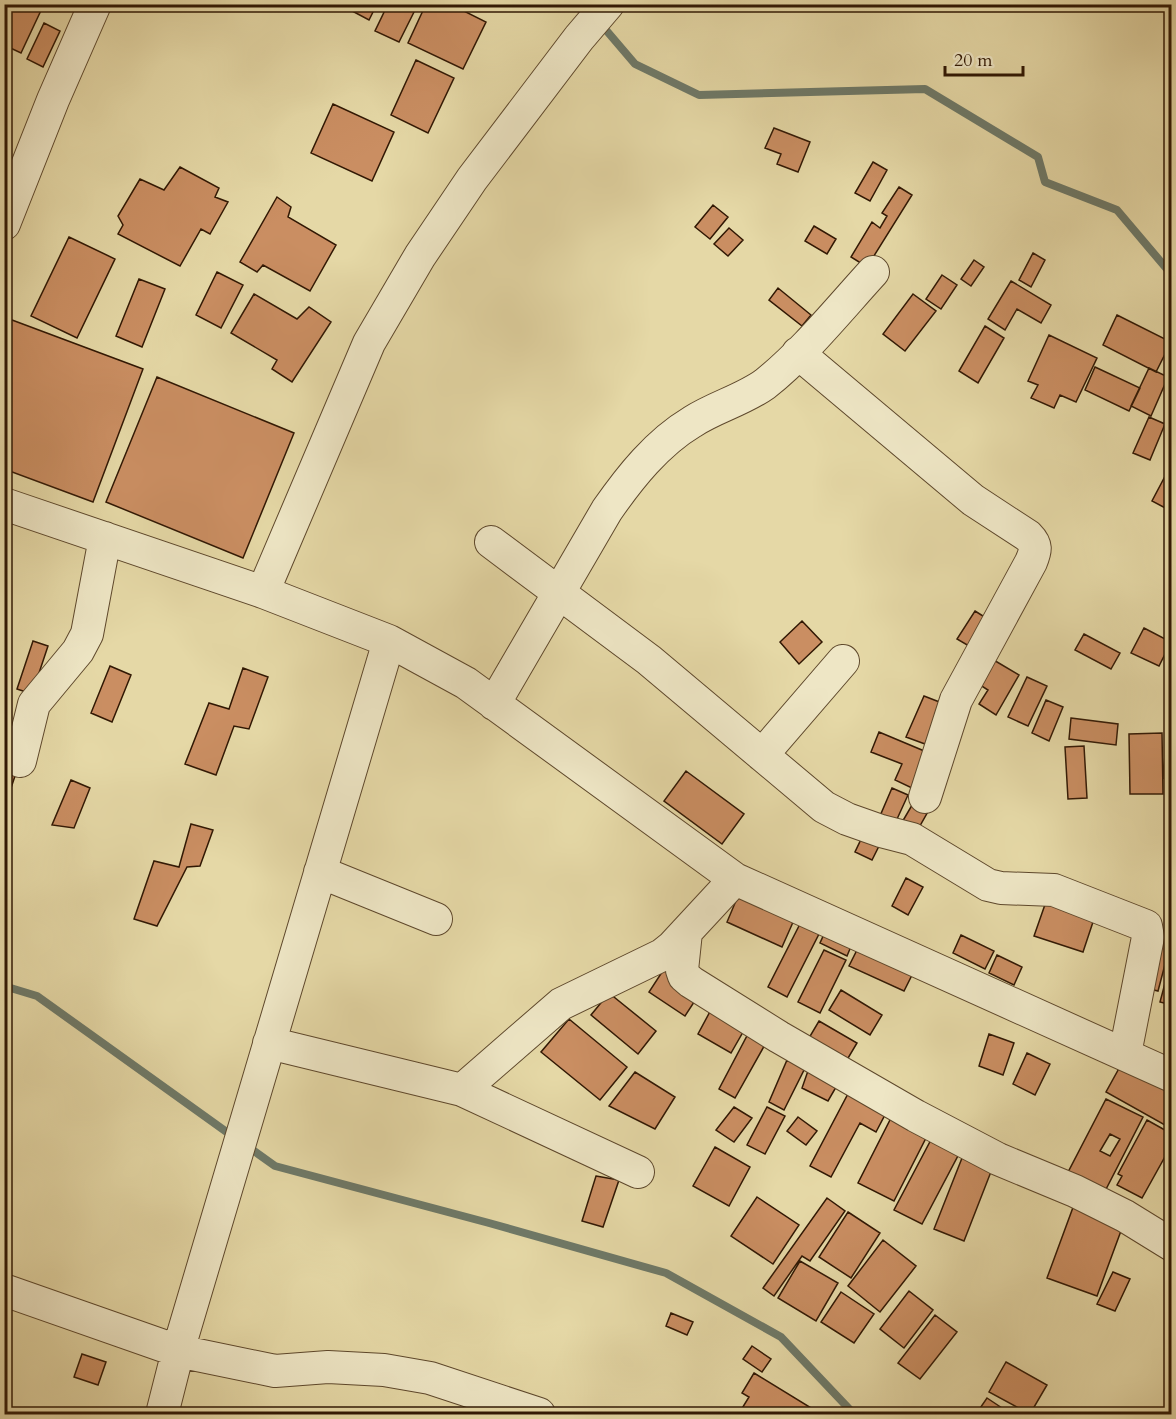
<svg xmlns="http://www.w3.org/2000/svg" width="1176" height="1419" font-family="Cardo,serif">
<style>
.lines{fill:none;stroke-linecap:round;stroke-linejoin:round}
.stream{stroke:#6e7968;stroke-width:8}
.building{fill:#ca8e62;stroke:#311804;stroke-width:1.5;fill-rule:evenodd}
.street-casing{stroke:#5e482c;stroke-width:34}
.street{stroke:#eee6c5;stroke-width:32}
</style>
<rect width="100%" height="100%" fill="#e5d8a6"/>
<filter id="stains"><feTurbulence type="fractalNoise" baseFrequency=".00333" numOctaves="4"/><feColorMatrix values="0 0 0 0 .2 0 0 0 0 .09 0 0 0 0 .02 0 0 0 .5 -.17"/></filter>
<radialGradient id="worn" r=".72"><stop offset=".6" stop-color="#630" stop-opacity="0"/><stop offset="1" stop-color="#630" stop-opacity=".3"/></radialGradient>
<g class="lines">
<path class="stream" d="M 600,23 L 635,64 L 699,95 L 925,89 L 1038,157 L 1045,182 L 1117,210 L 1172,275
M 4,986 L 37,996 L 235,1138
M 247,1146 L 275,1166 L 489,1223 L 666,1273 L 781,1337 L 854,1414"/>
</g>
<path class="building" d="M 4,4 L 44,4 L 21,53 L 4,45 Z
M 339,4 L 377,4 L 369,20 Z
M 388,4 L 418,4 L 399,42 L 375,31 Z
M 426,4 L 450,4 L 486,22 L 463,69 L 408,43 Z
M 44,23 L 60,31 L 43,67 L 27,59 Z
M 416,60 L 454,78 L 428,133 L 391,115 Z
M 333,104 L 394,132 L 372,181 L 311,153 Z
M 774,128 L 810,142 L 798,172 L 777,164 L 781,154 L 765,148 Z
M 873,162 L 887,170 L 870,201 L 855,193 Z
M 180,167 L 219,188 L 215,197 L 228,202 L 210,234 L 201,229 L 180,266 L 118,234 L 123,225 L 118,216 L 140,179 L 164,190 Z
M 899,187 L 912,195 L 867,267 L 851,257 L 872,222 L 880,228 L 887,216 L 882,213 Z
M 277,197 L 291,207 L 288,217 L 336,245 L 310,291 L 263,265 L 257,272 L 240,262 Z
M 713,205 L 728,217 L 710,239 L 695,227 Z
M 814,226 L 836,239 L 827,254 L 805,241 Z
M 729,228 L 743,240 L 728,256 L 714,244 Z
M 69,237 L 115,259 L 77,338 L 31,316 Z
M 1033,253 L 1045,260 L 1031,287 L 1019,280 Z
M 974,260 L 984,267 L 971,286 L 961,279 Z
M 217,272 L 243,285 L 221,328 L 196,315 Z
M 942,275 L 957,285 L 941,309 L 926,299 Z
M 139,279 L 165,289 L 142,347 L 116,336 Z
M 1011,281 L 1051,305 L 1041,323 L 1017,309 L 1005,330 L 988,319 Z
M 778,288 L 811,315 L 802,326 L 769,300 Z
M 254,294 L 297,319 L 309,307 L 331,322 L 292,382 L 272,369 L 277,360 L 231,333 Z
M 913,294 L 936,311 L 905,351 L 883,334 Z
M 1117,315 L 1171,342 L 1156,372 L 1103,345 Z
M 4,317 L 143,369 L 93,502 L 4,469 Z
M 985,326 L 1004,338 L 978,383 L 959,371 Z
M 1049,335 L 1097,358 L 1076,402 L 1060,395 L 1054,408 L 1031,398 L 1038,385 L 1028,381 Z
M 1095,367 L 1140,388 L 1129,411 L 1085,390 Z
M 1149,368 L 1168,377 L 1151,416 L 1131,406 Z
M 157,377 L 294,433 L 243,558 L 106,502 Z
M 1149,417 L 1165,424 L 1150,460 L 1133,453 Z
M 1172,463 L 1172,505 L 1169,510 L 1152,501 Z
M 975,611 L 991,621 L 974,649 L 957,639 Z
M 802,621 L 822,642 L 799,664 L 780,642 Z
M 1144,628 L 1171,642 L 1159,666 L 1131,653 Z
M 1084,634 L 1120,653 L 1111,669 L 1075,650 Z
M 33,641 L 48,646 L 32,694 L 17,689 Z
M 992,659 L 1019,675 L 996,715 L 979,704 L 988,690 L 977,683 Z
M 110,666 L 131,675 L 112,722 L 91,713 Z
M 243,668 L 268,677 L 249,729 L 234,726 L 216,775 L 185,764 L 209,703 L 229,709 Z
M 1027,677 L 1047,686 L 1028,726 L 1008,717 Z
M 924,696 L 942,703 L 925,744 L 906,737 Z
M 1046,700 L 1063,707 L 1049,741 L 1032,733 Z
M 1071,718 L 1118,724 L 1116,745 L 1069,739 Z
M 1168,720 L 1172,720 L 1172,779 L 1163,778 Z
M 879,732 L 929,753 L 914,789 L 895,780 L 902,764 L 871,752 Z
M 1162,733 L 1163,794 L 1130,794 L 1129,734 Z
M 1084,746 L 1087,798 L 1068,799 L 1065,747 Z
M 4,756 L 20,761 L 4,809 Z
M 686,771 L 744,814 L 722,844 L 664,801 Z
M 71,780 L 90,788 L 74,828 L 52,825 Z
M 892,788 L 908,795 L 892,830 L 877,823 Z
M 915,800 L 930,808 L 917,831 L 901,824 Z
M 191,824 L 213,830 L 200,866 L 187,867 L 157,926 L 134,919 L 154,861 L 179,867 Z
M 865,831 L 882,840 L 872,860 L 855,852 Z
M 906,878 L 923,887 L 908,915 L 892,906 Z
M 738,896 L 794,920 L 782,947 L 727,922 Z
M 1048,896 L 1096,913 L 1083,952 L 1034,936 Z
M 802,920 L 821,930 L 787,997 L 768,987 Z
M 825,932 L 852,944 L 847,956 L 820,943 Z
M 1161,933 L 1172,936 L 1172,954 L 1168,953 L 1158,991 L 1146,988 Z
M 961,935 L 994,951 L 985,969 L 953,953 Z
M 859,946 L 914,971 L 904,991 L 849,966 Z
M 824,950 L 846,960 L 820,1013 L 798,1002 Z
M 997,955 L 1022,967 L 1014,985 L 989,973 Z
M 1172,957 L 1172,1005 L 1160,1002 Z
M 664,969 L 700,993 L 685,1016 L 649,992 Z
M 841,990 L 882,1015 L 870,1035 L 829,1010 Z
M 609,993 L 656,1031 L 638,1054 L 591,1015 Z
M 713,1006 L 747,1025 L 731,1053 L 698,1034 Z
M 569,1019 L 627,1067 L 600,1100 L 541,1052 Z
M 819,1021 L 857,1043 L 844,1065 L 806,1043 Z
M 749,1032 L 767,1041 L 735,1098 L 719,1089 Z
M 989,1034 L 1014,1043 L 1003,1075 L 979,1066 Z
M 1027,1053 L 1050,1064 L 1035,1095 L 1013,1084 Z
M 787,1060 L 805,1068 L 784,1110 L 769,1102 Z
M 1122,1063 L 1172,1091 L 1172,1129 L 1106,1092 Z
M 810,1065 L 839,1082 L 828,1101 L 802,1088 Z
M 635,1072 L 675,1097 L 655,1129 L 609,1106 Z
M 850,1090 L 888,1109 L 876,1132 L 860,1123 L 831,1177 L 810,1166 Z
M 1106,1099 L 1143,1117 L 1102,1197 L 1065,1178 ZM 1110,1134 L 1120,1139 L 1110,1156 L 1100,1151 Z
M 734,1107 L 752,1118 L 734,1142 L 716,1130 Z
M 767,1107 L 785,1116 L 765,1154 L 747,1145 Z
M 892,1116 L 928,1134 L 894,1201 L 858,1183 Z
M 798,1117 L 817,1131 L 806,1145 L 787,1131 Z
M 1147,1120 L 1172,1134 L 1172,1144 L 1142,1198 L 1117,1185 L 1122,1176 L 1118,1174 Z
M 933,1136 L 961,1150 L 922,1224 L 894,1210 Z
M 715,1147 L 750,1167 L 729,1206 L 693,1186 Z
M 964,1153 L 994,1164 L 964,1241 L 934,1229 Z
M 596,1176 L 619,1180 L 603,1227 L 582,1221 Z
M 757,1197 L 799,1225 L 773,1264 L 731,1236 Z
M 827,1198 L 845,1211 L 810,1261 L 802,1256 L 774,1296 L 763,1288 Z
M 1075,1202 L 1125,1220 L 1097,1296 L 1047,1278 Z
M 848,1212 L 880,1233 L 851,1278 L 819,1257 Z
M 883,1240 L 916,1266 L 880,1312 L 848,1286 Z
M 800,1261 L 838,1283 L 816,1321 L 778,1298 Z
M 1113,1272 L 1130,1279 L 1115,1311 L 1097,1304 Z
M 909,1291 L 933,1310 L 904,1348 L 880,1329 Z
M 841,1292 L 874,1314 L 854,1343 L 821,1322 Z
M 671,1313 L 693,1322 L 687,1335 L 666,1326 Z
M 935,1315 L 957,1332 L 920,1379 L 898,1363 Z
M 752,1346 L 771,1359 L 762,1372 L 743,1359 Z
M 82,1354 L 106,1362 L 98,1385 L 74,1377 Z
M 1006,1362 L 1047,1385 L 1030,1414 L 989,1392 Z
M 754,1373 L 821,1414 L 748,1414 L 741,1410 L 749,1397 L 742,1393 Z
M 987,1398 L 1011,1414 L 976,1414 Z"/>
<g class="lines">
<g class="street-casing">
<path id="street" d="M 4,224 L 53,100 L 95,4
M 798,353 L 973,500 L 1028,536 C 1037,545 1036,550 1031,562 L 956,700 L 925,797
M 4,504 L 263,592 L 389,641 L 466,683 L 735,879 L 1172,1076
M 491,542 L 649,660 L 824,807 L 847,819 L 881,831 L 912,839 L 988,885 L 1001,888 L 1054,890 L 1146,926 L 1148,937 L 1125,1054
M 263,592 L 369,343 L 420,256 L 472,179 L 579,38 L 608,4
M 494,704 L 607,510 C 630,477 657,443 692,422 C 715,407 743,400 765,384 C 803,354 840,308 873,272
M 762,755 L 843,661
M 20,761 L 34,704 L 78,651 L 87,634 L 105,538
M 320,872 L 436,919
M 686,932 L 682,970 L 684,976 L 691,982 L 779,1037 L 916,1116 L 998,1159 L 1075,1191 L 1125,1216 L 1172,1245
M 269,1043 L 462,1090 L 638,1172
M 462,1090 L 561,1004 L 662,955 L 672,947 L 735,879
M 4,1290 L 178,1351 L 275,1371 L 328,1367 L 384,1370 L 430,1378 L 539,1414
M 162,1414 L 178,1351 L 389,641"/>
</g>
<use href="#street" class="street"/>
</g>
<rect width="1176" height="1419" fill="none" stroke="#e5d8a6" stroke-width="24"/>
<rect x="6" y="6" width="1164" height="1407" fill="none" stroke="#311804" stroke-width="3"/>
<rect x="12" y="12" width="1152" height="1395" fill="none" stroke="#311804" stroke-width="1.5"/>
<path d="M945 66v9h78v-9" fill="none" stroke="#311804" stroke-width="3"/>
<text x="954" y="66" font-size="18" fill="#311804" stroke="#eee6c5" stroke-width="4.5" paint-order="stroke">20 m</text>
<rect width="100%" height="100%" filter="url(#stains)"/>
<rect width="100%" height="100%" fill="url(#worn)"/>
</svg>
